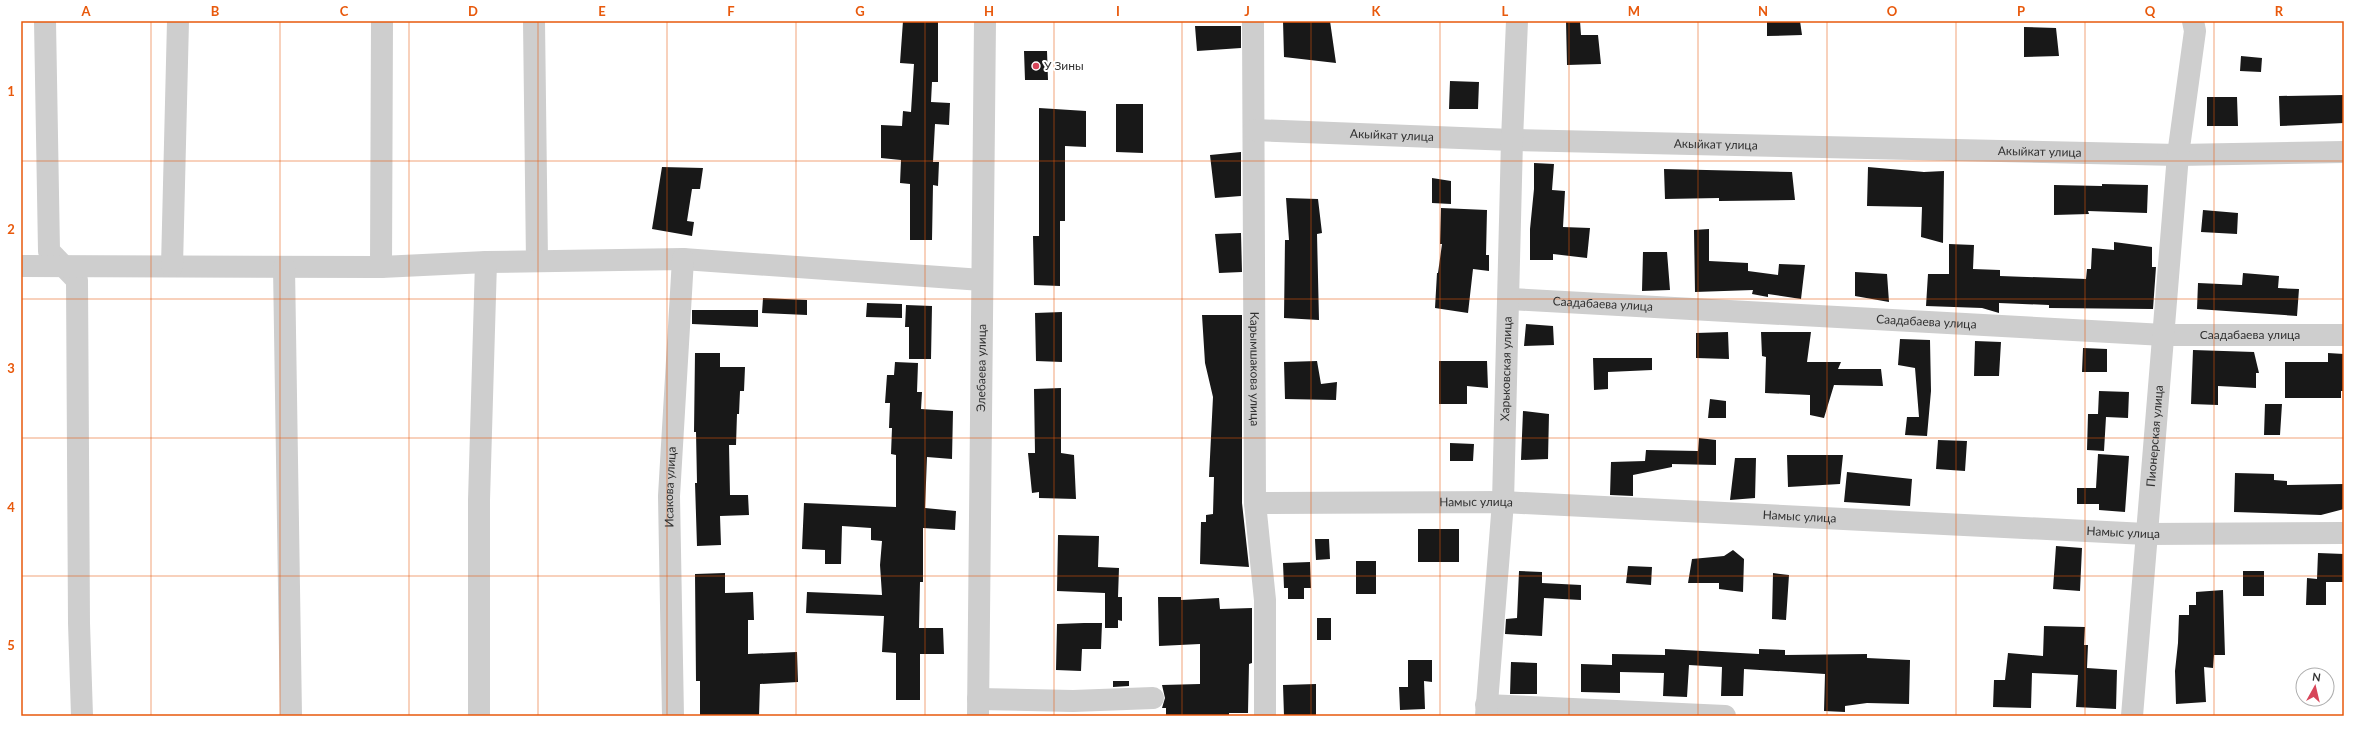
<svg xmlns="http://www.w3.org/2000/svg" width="2365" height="737" font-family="Lato,sans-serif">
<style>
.building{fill:#181818}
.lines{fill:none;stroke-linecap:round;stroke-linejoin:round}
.minor{stroke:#cecece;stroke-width:22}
.grid{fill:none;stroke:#e8590c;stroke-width:1;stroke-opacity:0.55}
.poi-dot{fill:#d74559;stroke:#fff;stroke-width:1.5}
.labels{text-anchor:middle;stroke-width:4;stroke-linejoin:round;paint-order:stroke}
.poi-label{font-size:12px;fill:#313131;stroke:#fff;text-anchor:start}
.street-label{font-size:12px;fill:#313131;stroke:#fff}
.neatline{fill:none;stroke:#e8590c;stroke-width:1.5}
.grid-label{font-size:13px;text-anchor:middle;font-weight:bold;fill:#e8590c}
</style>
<rect width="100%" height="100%" fill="#fff"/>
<path class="building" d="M 903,21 L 938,21 L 938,82 L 932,82 L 931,102 L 950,103 L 949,125 L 935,124 L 933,162 L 939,162 L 938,186 L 933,185 L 932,240 L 910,240 L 910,184 L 900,183 L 901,160 L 881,158 L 881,125 L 902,126 L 903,111 L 911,112 L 914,64 L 900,63 Z
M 1283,21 L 1330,21 L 1336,63 L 1284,57 Z
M 1566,21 L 1580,21 L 1581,35 L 1598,35 L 1601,64 L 1567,65 Z
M 1767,21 L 1800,21 L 1802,35 L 1767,36 Z
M 1195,26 L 1241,26 L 1241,48 L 1197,51 Z
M 2024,27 L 2056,28 L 2059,56 L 2024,57 Z
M 1024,51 L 1047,51 L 1048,80 L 1025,80 Z
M 2241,56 L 2262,58 L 2261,72 L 2240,71 Z
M 1450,81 L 1479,82 L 1478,109 L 1449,109 Z
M 2344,95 L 2344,123 L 2280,126 L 2279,96 Z
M 2207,97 L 2237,97 L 2238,126 L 2207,126 Z
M 1116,104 L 1143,104 L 1143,153 L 1116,152 Z
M 1039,108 L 1086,111 L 1086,147 L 1065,146 L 1065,221 L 1060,221 L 1060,286 L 1034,285 L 1033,236 L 1039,236 Z
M 1241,152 L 1241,196 L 1215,198 L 1210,155 Z
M 1534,163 L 1554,164 L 1552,190 L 1565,191 L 1563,227 L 1590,228 L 1587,258 L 1553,254 L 1553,260 L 1530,260 L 1530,229 L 1534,189 Z
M 662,167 L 703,168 L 700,189 L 692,189 L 687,221 L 694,222 L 692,236 L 652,229 Z
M 1868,167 L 1924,172 L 1944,171 L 1943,243 L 1921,237 L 1922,207 L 1867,206 Z
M 1664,169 L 1792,172 L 1795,200 L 1719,201 L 1719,198 L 1665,199 Z
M 1432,178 L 1451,181 L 1451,204 L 1432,203 Z
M 2102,184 L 2148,185 L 2147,213 L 2088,211 L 2089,214 L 2054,215 L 2054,185 L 2102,186 Z
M 1286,198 L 1318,199 L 1322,233 L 1317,234 L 1319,320 L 1284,318 L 1285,240 L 1289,240 Z
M 1441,208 L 1487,210 L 1486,255 L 1489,255 L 1489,271 L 1473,269 L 1468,313 L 1435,308 L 1437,273 L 1438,273 L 1442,244 L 1440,244 Z
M 2203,210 L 2238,213 L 2237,234 L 2201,232 Z
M 1709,229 L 1709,261 L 1748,263 L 1748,271 L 1778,275 L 1779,264 L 1805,265 L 1801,299 L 1768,294 L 1768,297 L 1752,294 L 1753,290 L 1695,292 L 1694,230 Z
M 1241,233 L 1242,272 L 1219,273 L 1215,234 Z
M 2114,242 L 2152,247 L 2152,267 L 2156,267 L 2153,309 L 2049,308 L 2049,305 L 1999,303 L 1999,313 L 1982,308 L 1926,306 L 1928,274 L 1949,274 L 1949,244 L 1974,245 L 1973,269 L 2000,270 L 2000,276 L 2086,279 L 2087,269 L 2091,269 L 2092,248 L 2114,250 Z
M 1643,252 L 1667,252 L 1670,290 L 1642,291 Z
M 1855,272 L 1887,274 L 1889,302 L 1855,296 Z
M 2243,273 L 2279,276 L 2278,288 L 2299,289 L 2297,316 L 2197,309 L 2198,283 L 2242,285 Z
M 763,298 L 807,300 L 807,315 L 762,313 Z
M 867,303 L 902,304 L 902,318 L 866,317 Z
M 906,305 L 932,306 L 931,359 L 909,359 L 909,327 L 905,327 Z
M 692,310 L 758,310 L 758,327 L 692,324 Z
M 1062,312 L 1062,362 L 1036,361 L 1035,313 Z
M 1202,315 L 1242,315 L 1242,503 L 1249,567 L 1200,564 L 1201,522 L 1206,522 L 1206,515 L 1213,514 L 1214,477 L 1209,477 L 1213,397 L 1205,363 Z
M 1526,324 L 1553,326 L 1554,345 L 1524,346 Z
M 1728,332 L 1729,359 L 1696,358 L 1696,333 Z
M 1761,332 L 1811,332 L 1807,362 L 1841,362 L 1838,369 L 1881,369 L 1883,386 L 1834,385 L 1824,418 L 1810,415 L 1810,395 L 1765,393 L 1766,357 L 1762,356 Z
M 1900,339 L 1930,340 L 1931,391 L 1927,436 L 1905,435 L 1907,417 L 1919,417 L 1915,368 L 1898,365 Z
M 1975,341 L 2001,342 L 1999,376 L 1974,376 Z
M 2083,348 L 2107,349 L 2107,372 L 2082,372 Z
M 2193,350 L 2254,352 L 2259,373 L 2256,373 L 2256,388 L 2218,386 L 2218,405 L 2191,404 Z
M 695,353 L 720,353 L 720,367 L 745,367 L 744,391 L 740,391 L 739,414 L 737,414 L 736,445 L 729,445 L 730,495 L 748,495 L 749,515 L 720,516 L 721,545 L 697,546 L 695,483 L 697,483 L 696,432 L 694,432 Z
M 2328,353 L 2344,354 L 2344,391 L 2341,391 L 2341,398 L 2285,398 L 2285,362 L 2328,362 Z
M 1593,358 L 1652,358 L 1652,370 L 1608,372 L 1608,389 L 1594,390 Z
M 1317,361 L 1321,384 L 1337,382 L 1336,400 L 1285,399 L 1284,362 Z
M 1439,361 L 1487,361 L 1488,388 L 1467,386 L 1467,404 L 1439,404 Z
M 895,362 L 918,363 L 917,392 L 922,392 L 921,409 L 953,411 L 952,459 L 927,457 L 925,508 L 956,511 L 955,530 L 923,528 L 923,582 L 920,582 L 919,628 L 943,628 L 944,654 L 920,654 L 920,700 L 896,700 L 896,653 L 882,652 L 884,616 L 806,613 L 807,592 L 882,595 L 880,565 L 882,541 L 871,540 L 871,528 L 842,526 L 841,564 L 825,564 L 825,550 L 802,549 L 804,503 L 896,507 L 896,455 L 891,454 L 892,428 L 889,428 L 890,403 L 885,403 L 887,375 L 894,375 Z
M 1061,388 L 1061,453 L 1074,455 L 1076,499 L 1039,498 L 1039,492 L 1032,493 L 1028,453 L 1035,453 L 1034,389 Z
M 2099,391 L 2129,392 L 2128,418 L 2106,417 L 2104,451 L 2087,450 L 2088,414 L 2098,414 Z
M 1710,399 L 1726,401 L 1726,418 L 1708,418 Z
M 2265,404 L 2282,404 L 2280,435 L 2264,435 Z
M 1523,411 L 1549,414 L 1548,459 L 1521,460 Z
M 1699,438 L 1716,440 L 1716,465 L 1672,464 L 1672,467 L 1633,475 L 1633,496 L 1610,495 L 1611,462 L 1645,461 L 1646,450 L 1698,451 Z
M 1938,440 L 1967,441 L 1965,471 L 1936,469 Z
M 1450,443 L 1474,444 L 1473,461 L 1450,461 Z
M 2098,454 L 2129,456 L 2125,512 L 2099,510 L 2099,504 L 2077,504 L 2077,488 L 2096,488 Z
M 1787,455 L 1843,455 L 1840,484 L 1788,487 Z
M 1735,458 L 1756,458 L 1755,498 L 1730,500 Z
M 1847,472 L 1912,479 L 1910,506 L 1844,502 Z
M 2235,473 L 2274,474 L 2274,480 L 2287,481 L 2287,485 L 2344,484 L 2344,509 L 2321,515 L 2234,512 Z
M 1418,529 L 1459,529 L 1459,562 L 1418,562 Z
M 1058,535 L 1099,536 L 1098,567 L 1119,568 L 1118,597 L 1122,597 L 1122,621 L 1118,620 L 1118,628 L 1105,628 L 1105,593 L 1057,591 Z
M 1315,539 L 1329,539 L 1330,559 L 1316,560 Z
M 2056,546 L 2082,548 L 2080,591 L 2053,589 Z
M 1733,550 L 1744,559 L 1743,592 L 1719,589 L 1719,583 L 1688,583 L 1692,559 L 1724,556 Z
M 2318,553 L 2344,554 L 2344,582 L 2326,582 L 2326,605 L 2306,605 L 2307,578 L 2317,579 Z
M 1356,561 L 1376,561 L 1376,594 L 1356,594 Z
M 1310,562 L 1311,588 L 1304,588 L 1304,599 L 1288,599 L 1288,588 L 1284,588 L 1283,563 Z
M 1628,566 L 1652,567 L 1651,585 L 1626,583 Z
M 1519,571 L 1542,572 L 1542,583 L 1581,585 L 1581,600 L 1544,598 L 1542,636 L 1505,634 L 1506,619 L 1517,618 Z
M 2243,571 L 2264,571 L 2264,596 L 2243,596 Z
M 725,573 L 725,593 L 753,592 L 754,620 L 748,620 L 748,654 L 797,652 L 798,682 L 760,684 L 759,716 L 700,716 L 700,681 L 696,681 L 695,574 Z
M 1773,573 L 1789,575 L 1786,620 L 1772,619 Z
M 2223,590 L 2225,655 L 2214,655 L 2213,668 L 2204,667 L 2206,702 L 2176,704 L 2175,671 L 2178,643 L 2179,615 L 2189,615 L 2189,605 L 2196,605 L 2196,592 Z
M 1158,597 L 1181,597 L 1181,600 L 1219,598 L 1220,609 L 1252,608 L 1252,663 L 1249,664 L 1248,713 L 1229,713 L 1229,716 L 1166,716 L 1166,708 L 1162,708 L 1165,698 L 1162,685 L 1200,684 L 1200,644 L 1159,646 Z
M 1317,618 L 1331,618 L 1331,640 L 1317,640 Z
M 1084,623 L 1102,623 L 1101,649 L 1082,649 L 1081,671 L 1056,670 L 1057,624 Z
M 2044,626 L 2085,627 L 2084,645 L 2088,645 L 2087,668 L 2117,670 L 2116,709 L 2076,707 L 2078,675 L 2032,673 L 2031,708 L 1993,707 L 1994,680 L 2005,680 L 2008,653 L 2043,656 Z
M 1665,649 L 1759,654 L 1759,649 L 1785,650 L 1785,655 L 1867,654 L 1867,658 L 1910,660 L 1909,704 L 1867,703 L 1845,706 L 1845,712 L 1824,711 L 1825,674 L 1744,669 L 1743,696 L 1721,696 L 1722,667 L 1689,665 L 1687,697 L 1663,696 L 1664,673 L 1620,672 L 1620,693 L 1581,692 L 1581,664 L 1612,665 L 1612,654 L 1665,655 Z
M 1408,660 L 1432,660 L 1432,682 L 1424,681 L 1425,709 L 1400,710 L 1399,687 L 1408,687 Z
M 1511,662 L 1537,663 L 1537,694 L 1510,694 Z
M 1113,681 L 1129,681 L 1129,686 L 1113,687 Z
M 1316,684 L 1316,716 L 1284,716 L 1283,685 Z"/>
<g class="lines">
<g class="minor">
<path d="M 45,21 L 49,251 L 77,280 L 79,623 L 82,716"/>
<path d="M 534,21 L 537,261"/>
<path id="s1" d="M 1253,21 L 1255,503 L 1265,600 L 1265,716"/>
<path id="s2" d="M 1254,130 L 1512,140 L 2178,155 L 2344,152"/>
<path d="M 21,266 L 381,267 L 486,262 L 683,259 L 982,280"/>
<path d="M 172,266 L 178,21"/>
<path d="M 284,267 L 291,716"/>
<path d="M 381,267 L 382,21"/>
<path id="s3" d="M 1510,299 L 2164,335 L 2344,335"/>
<path id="s4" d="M 1255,503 L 1503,502 L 2146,534 L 2344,533"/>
<path d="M 978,699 L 1073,701 L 1153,698"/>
<path d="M 1486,705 L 1725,716"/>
<path d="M 479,716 L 479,500 L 486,262"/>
<path id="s5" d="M 673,716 L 669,496 L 683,259"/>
<path id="s6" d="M 978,716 L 985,21"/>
<path id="s7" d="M 1486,716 L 1503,502 L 1512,140 L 1517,21"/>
<path id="s8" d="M 2132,716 L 2178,155 L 2195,31 L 2193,21"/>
</g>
</g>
<path class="grid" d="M 151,21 L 151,716M 280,21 L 280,716M 409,21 L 409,716M 538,21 L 538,716M 667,21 L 667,716M 796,21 L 796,716M 925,21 L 925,716M 1054,21 L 1054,716M 1182,21 L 1182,716M 1311,21 L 1311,716M 1440,21 L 1440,716M 1569,21 L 1569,716M 1698,21 L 1698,716M 1827,21 L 1827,716M 1956,21 L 1956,716M 2085,21 L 2085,716M 2214,21 L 2214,716M 21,161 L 2344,161M 21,299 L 2344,299M 21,438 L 2344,438M 21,576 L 2344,576"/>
<circle class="poi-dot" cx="1036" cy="66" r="4"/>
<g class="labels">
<g class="poi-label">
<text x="1044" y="70">У Зины</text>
</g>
<g class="street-label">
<text dy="4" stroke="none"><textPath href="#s2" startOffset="138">Акыйкат улица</textPath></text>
<text dy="4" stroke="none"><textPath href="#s2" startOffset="462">Акыйкат улица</textPath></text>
<text dy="4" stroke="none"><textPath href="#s2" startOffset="786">Акыйкат улица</textPath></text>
<text dy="4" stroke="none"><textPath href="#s3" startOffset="93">Саадабаева улица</textPath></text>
<text dy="4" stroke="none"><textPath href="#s3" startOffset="417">Саадабаева улица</textPath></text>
<text dy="4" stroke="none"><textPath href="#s3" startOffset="741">Саадабаева улица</textPath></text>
<text dy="4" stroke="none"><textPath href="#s6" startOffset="348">Элебаева улица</textPath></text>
<text dy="4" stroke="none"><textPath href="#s1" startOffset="348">Карымшакова улица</textPath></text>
<text dy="4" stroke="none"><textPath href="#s7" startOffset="348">Харьковская улица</textPath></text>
<text dy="4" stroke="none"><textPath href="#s8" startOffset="281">Пионерская улица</textPath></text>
<text dy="4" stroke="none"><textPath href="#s5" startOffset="229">Исакова улица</textPath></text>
<text dy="4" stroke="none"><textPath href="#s4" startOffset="221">Намыс улица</textPath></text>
<text dy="4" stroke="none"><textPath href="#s4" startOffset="545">Намыс улица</textPath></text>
<text dy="4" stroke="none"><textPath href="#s4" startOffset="869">Намыс улица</textPath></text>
</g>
</g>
<rect width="2365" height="737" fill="none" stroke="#ffffff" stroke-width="44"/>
<g transform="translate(2315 687) rotate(8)"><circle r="19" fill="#ffffff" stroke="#adadad"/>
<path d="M0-3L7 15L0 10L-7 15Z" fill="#d74559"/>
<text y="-6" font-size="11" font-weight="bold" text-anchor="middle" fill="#313131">N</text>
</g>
<rect x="22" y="22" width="2321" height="693" class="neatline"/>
<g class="grid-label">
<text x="86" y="16">A</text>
<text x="215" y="16">B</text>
<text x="344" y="16">C</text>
<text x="473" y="16">D</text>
<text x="602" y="16">E</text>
<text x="731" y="16">F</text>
<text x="860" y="16">G</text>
<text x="989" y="16">H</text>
<text x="1118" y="16">I</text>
<text x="1247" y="16">J</text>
<text x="1376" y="16">K</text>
<text x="1505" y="16">L</text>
<text x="1634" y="16">M</text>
<text x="1763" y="16">N</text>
<text x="1892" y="16">O</text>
<text x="2021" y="16">P</text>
<text x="2150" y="16">Q</text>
<text x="2279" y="16">R</text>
<text x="11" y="96">1</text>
<text x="11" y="234">2</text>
<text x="11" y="373">3</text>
<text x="11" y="512">4</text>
<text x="11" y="650">5</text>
</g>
</svg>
